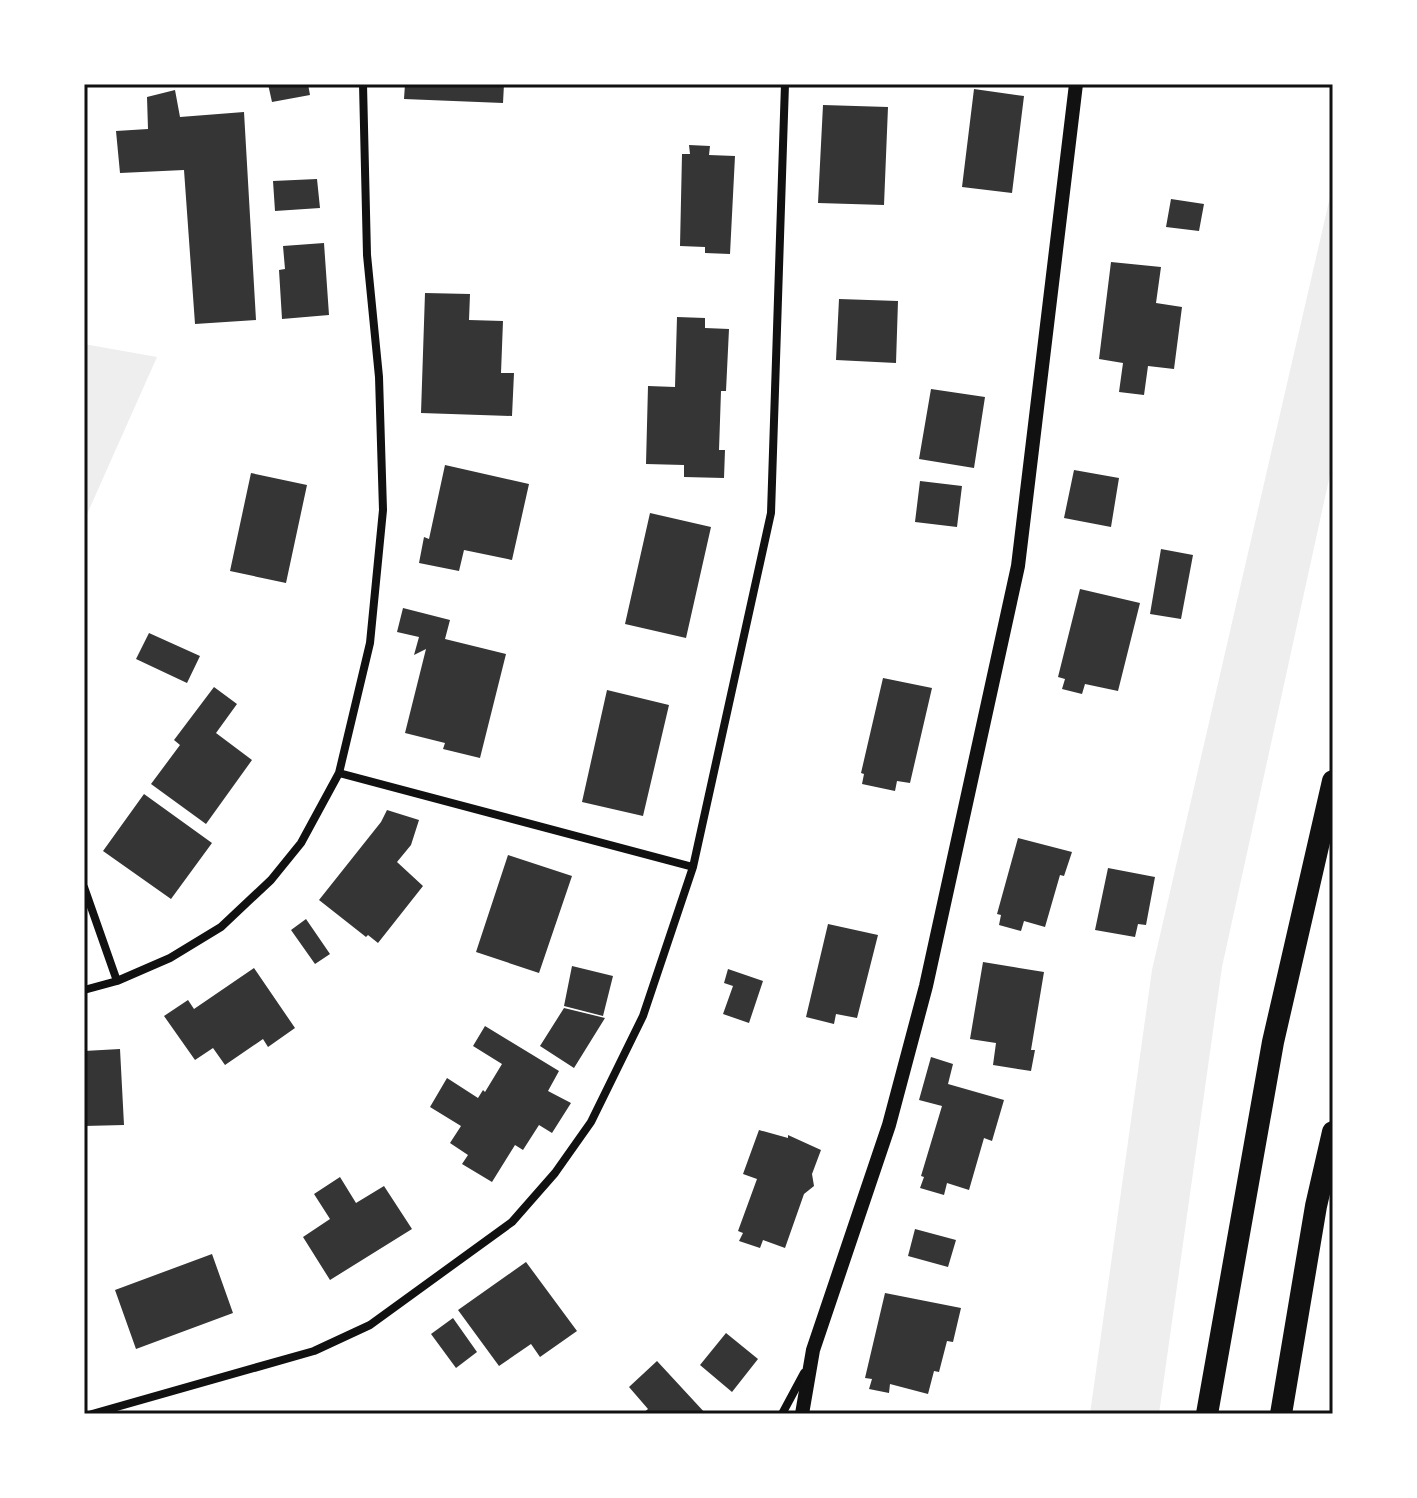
<svg xmlns="http://www.w3.org/2000/svg" width="1417" height="1498" font-family="Lora,serif">
<style>
.green{fill:#eee}
.building{fill:#353535}
.lines{fill:none;stroke-linecap:round;stroke-linejoin:round}
.minor{stroke:#111;stroke-width:8}
.tertiary{stroke:#111;stroke-width:14}
.trunk{stroke:#111;stroke-width:22}
.neatline{fill:none;stroke:#111;stroke-width:3}
</style>
<rect width="100%" height="100%" fill="#fff"/>
<path class="green" d="M 1333,184 L 1333,461 L 1222,967 L 1159,1414 L 1090,1414 L 1152,970 Z
M 84,344 L 157,357 L 84,521 Z"/>
<path class="building" d="M 268,84 L 308,84 L 310,95 L 272,102 Z
M 405,84 L 504,84 L 503,103 L 404,99 Z
M 974,89 L 1024,96 L 1012,193 L 962,187 Z
M 175,90 L 180,117 L 244,112 L 256,320 L 195,324 L 184,170 L 120,173 L 116,131 L 148,129 L 147,97 Z
M 823,105 L 888,107 L 884,205 L 818,203 Z
M 689,145 L 710,146 L 709,155 L 735,156 L 730,254 L 705,253 L 705,247 L 680,246 L 682,154 L 690,154 Z
M 317,179 L 320,208 L 275,211 L 273,181 Z
M 1171,199 L 1204,204 L 1199,231 L 1166,227 Z
M 324,243 L 329,315 L 282,319 L 279,270 L 285,269 L 283,246 Z
M 1111,262 L 1161,267 L 1156,303 L 1182,307 L 1174,369 L 1148,366 L 1144,395 L 1119,392 L 1123,363 L 1099,359 Z
M 425,293 L 470,294 L 469,320 L 503,321 L 501,373 L 514,373 L 512,416 L 421,413 Z
M 839,299 L 898,301 L 896,363 L 836,360 Z
M 677,317 L 705,318 L 705,328 L 729,329 L 726,391 L 721,391 L 719,450 L 725,450 L 724,478 L 684,477 L 684,465 L 646,464 L 648,386 L 675,387 Z
M 931,389 L 985,397 L 974,468 L 919,459 Z
M 445,465 L 529,484 L 512,560 L 464,550 L 459,571 L 419,563 L 424,537 L 429,539 Z
M 1074,470 L 1119,478 L 1111,527 L 1064,518 Z
M 251,473 L 307,485 L 286,583 L 230,571 Z
M 920,481 L 962,486 L 957,527 L 915,522 Z
M 650,513 L 711,527 L 686,638 L 625,624 Z
M 1161,549 L 1193,555 L 1181,619 L 1150,614 Z
M 1080,589 L 1140,603 L 1118,691 L 1085,684 L 1082,694 L 1062,689 L 1065,679 L 1058,677 Z
M 403,608 L 450,620 L 445,639 L 506,654 L 480,758 L 443,749 L 445,743 L 405,733 L 426,649 L 414,655 L 419,637 L 397,632 Z
M 149,633 L 200,656 L 187,683 L 136,659 Z
M 883,678 L 932,688 L 910,783 L 897,781 L 895,791 L 862,784 L 864,774 L 861,773 Z
M 214,687 L 237,704 L 216,733 L 252,760 L 206,824 L 151,784 L 180,745 L 174,740 Z
M 607,690 L 669,705 L 643,816 L 582,802 Z
M 144,794 L 212,843 L 171,899 L 103,851 Z
M 387,810 L 419,820 L 411,845 L 397,862 L 423,886 L 378,943 L 368,935 L 366,937 L 319,900 L 381,822 Z
M 1018,838 L 1072,852 L 1064,876 L 1060,875 L 1045,927 L 1024,921 L 1021,931 L 999,925 L 1001,915 L 997,914 Z
M 508,855 L 572,876 L 539,973 L 476,952 Z
M 1108,868 L 1155,877 L 1146,925 L 1138,924 L 1135,937 L 1095,930 Z
M 306,919 L 330,954 L 315,964 L 291,930 Z
M 828,924 L 878,935 L 857,1018 L 836,1014 L 834,1024 L 806,1017 Z
M 983,962 L 1044,972 L 1031,1050 L 1035,1050 L 1031,1071 L 993,1065 L 996,1043 L 970,1039 Z
M 572,966 L 613,976 L 603,1016 L 564,1006 Z
M 254,968 L 295,1028 L 268,1047 L 263,1039 L 225,1065 L 213,1048 L 195,1060 L 164,1016 L 188,1000 L 194,1009 Z
M 728,969 L 763,981 L 749,1023 L 723,1014 L 733,986 L 724,983 Z
M 564,1008 L 605,1018 L 574,1068 L 540,1046 Z
M 485,1026 L 559,1071 L 548,1091 L 571,1103 L 552,1133 L 539,1125 L 523,1150 L 515,1145 L 492,1182 L 462,1164 L 468,1155 L 450,1143 L 461,1126 L 430,1107 L 447,1078 L 478,1098 L 483,1090 L 485,1092 L 502,1064 L 473,1046 Z
M 120,1049 L 124,1125 L 84,1126 L 84,1051 Z
M 931,1057 L 953,1064 L 948,1084 L 1004,1100 L 992,1141 L 984,1138 L 969,1190 L 947,1183 L 944,1195 L 920,1188 L 924,1177 L 921,1176 L 942,1106 L 919,1100 Z
M 759,1130 L 788,1138 L 788,1135 L 821,1150 L 812,1174 L 814,1186 L 804,1194 L 785,1248 L 763,1240 L 760,1248 L 739,1241 L 743,1233 L 738,1231 L 757,1179 L 743,1174 Z
M 340,1177 L 356,1203 L 384,1186 L 412,1229 L 330,1280 L 303,1237 L 330,1219 L 314,1194 Z
M 915,1229 L 956,1240 L 948,1267 L 908,1256 Z
M 212,1254 L 233,1313 L 136,1349 L 115,1290 Z
M 526,1262 L 577,1331 L 540,1357 L 531,1344 L 499,1366 L 458,1310 Z
M 885,1293 L 961,1308 L 953,1342 L 947,1341 L 939,1372 L 934,1371 L 928,1394 L 890,1384 L 889,1393 L 869,1389 L 872,1379 L 865,1378 Z
M 453,1318 L 477,1352 L 456,1368 L 431,1334 Z
M 726,1333 L 758,1359 L 732,1392 L 700,1365 Z
M 657,1361 L 706,1414 L 642,1414 L 648,1409 L 629,1387 Z"/>
<g class="lines">
<path class="minor" d="M 339,773 L 693,867
M 84,887 L 117,981
M 84,990 L 117,981 L 170,958 L 221,927 L 271,880 L 301,843 L 339,773 L 370,643 L 383,510 L 379,377 L 367,255 L 363,84
M 92,1414 L 314,1351 L 370,1325 L 512,1222 L 555,1173 L 591,1122 L 643,1016 L 693,867 L 771,513 L 785,84
M 782,1414 L 804,1373"/>
<path class="tertiary" d="M 802,1414 L 813,1350 L 889,1125 L 926,986 L 1018,566 L 1076,84"/>
<path class="trunk" d="M 1207,1414 L 1273,1042 L 1333,781
M 1281,1414 L 1316,1206 L 1333,1132"/>
</g>
<rect width="1417" height="1498" fill="none" stroke="#ffffff" stroke-width="172"/>
<rect x="86" y="86" width="1245" height="1326" class="neatline"/>
</svg>
